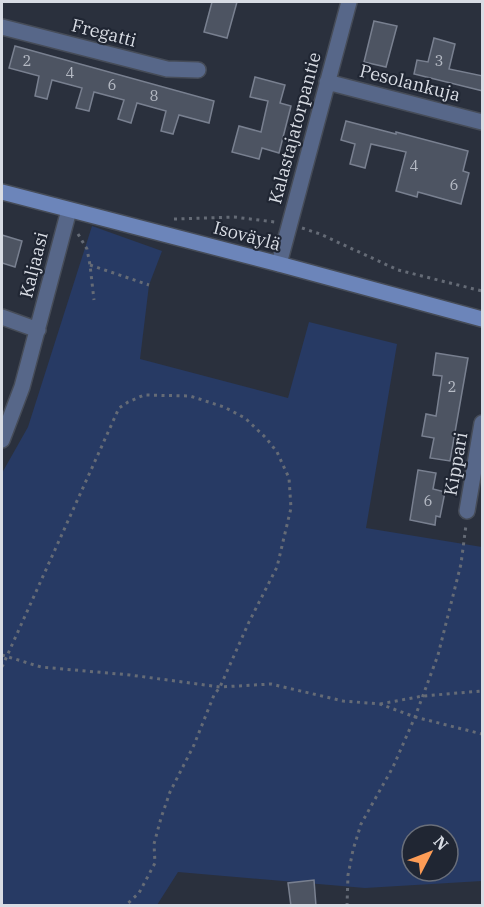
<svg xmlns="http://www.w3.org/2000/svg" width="484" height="907" font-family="'IBM Plex Serif',serif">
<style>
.green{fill:#273a64;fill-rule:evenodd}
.building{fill:#4d5462;stroke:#798090;stroke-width:1.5}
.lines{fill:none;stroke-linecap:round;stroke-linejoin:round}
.street-casing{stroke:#464c58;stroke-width:18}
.secondary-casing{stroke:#464c58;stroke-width:18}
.path{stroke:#656b76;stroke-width:3;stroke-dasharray:3 4.5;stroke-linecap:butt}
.street{stroke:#576789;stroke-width:15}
.secondary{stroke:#6c85ba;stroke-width:15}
.labels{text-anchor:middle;stroke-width:4.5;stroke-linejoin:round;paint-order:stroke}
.number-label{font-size:15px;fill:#b5bac4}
.street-label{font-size:18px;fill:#d8dce4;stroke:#202633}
</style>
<rect width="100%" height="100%" fill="#2a303d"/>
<path class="green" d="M 92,226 L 162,251 L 149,285 L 140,359 L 288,398 L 309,322 L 397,344 L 366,528 L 482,547 L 482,881 L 365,888 L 178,872 L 157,905 L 2,906 L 2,473 L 28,427 ZM 412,835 L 448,835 L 448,871 L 412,871 Z"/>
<path class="building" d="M 212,2 L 237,2 L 227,38 L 204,32 Z
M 374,21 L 397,26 L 386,67 L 364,62 Z
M 434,38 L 455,44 L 449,69 L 483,76 L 483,91 L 414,74 L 417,60 L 428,62 Z
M 15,46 L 214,101 L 209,123 L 179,115 L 173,134 L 161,131 L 166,111 L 137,103 L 131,123 L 118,119 L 124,100 L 94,92 L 89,111 L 76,108 L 82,88 L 52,80 L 47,99 L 35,96 L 39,76 L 9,68 Z
M 255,77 L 285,85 L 280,103 L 291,106 L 279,153 L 262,148 L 259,159 L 232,152 L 239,126 L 261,132 L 268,101 L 250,97 Z
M 346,121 L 396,134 L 396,132 L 468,151 L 463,171 L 469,173 L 461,204 L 418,192 L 417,197 L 396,191 L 406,152 L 371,144 L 365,168 L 350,164 L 355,144 L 341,140 Z
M 2,235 L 22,241 L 15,267 L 2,263 Z
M 436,353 L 468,358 L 450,461 L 430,458 L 434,438 L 422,436 L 426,414 L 436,416 L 442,376 L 433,375 Z
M 418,470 L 436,473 L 433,489 L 445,492 L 440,517 L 436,516 L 435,525 L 410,520 Z
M 314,880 L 316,906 L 291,906 L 288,883 Z"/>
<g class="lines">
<g class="street-casing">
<path id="street" d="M 2,27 L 167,69 L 198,70
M 327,82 L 482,122
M 279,264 L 349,2
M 2,317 L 38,330
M 2,440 L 22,387 L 69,210
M 467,511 L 482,423"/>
</g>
<g class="secondary-casing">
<path id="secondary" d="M 2,192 L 279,264 L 482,319"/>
</g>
<path class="path" d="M 174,219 L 234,217 L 275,222
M 302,228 L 320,234 L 398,270 L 482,291
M 78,234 L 87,249 L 90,265 L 94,300
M 90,265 L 149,285
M 2,655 L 41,667 L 130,675 L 220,687 L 271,684 L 343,701 L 380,704 L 415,717 L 482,734
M 2,667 L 119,408 L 128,402 L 144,395 L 190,396 L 224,407 L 245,418 L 266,438 L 277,452 L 289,478 L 291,508 L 277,567 L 249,622 L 220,687 L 214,695 L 194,745 L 170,792 L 161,818 L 154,844 L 155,863 L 139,893 L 125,906
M 380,704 L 423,696 L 482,691
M 347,906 L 348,875 L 353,850 L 361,824 L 393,767 L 415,717 L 438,655 L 461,564 L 466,525"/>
<use href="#street" class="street"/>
<use href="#secondary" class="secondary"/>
</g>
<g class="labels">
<g class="number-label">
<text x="27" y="66">2</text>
<text x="439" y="66">3</text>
<text x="70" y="78">4</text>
<text x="112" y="90">6</text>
<text x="154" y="101">8</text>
<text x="414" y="171">4</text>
<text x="454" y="190">6</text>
<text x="452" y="392">2</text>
<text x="428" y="506">6</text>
</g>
<g class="street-label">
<text transform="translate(104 33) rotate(14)" y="6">Fregatti</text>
<text transform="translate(410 83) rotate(14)" y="6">Pesolankuja</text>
<text transform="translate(295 128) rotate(-75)" y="6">Kalastajatorpantie</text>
<text transform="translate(247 236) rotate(15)" y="6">Isoväylä</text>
<text transform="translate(34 265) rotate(-76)" y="6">Kaljaasi</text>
<text transform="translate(456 464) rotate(-80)" y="6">Kippari</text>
</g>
</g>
<rect width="484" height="907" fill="none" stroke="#d8dce4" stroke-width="6"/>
<g transform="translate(430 853) rotate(48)"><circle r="28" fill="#202633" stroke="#6a6f7a" stroke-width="1.5"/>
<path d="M0-4.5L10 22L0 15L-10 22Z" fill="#fd9c56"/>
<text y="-9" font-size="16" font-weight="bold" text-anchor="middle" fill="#d8dce4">N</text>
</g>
</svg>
